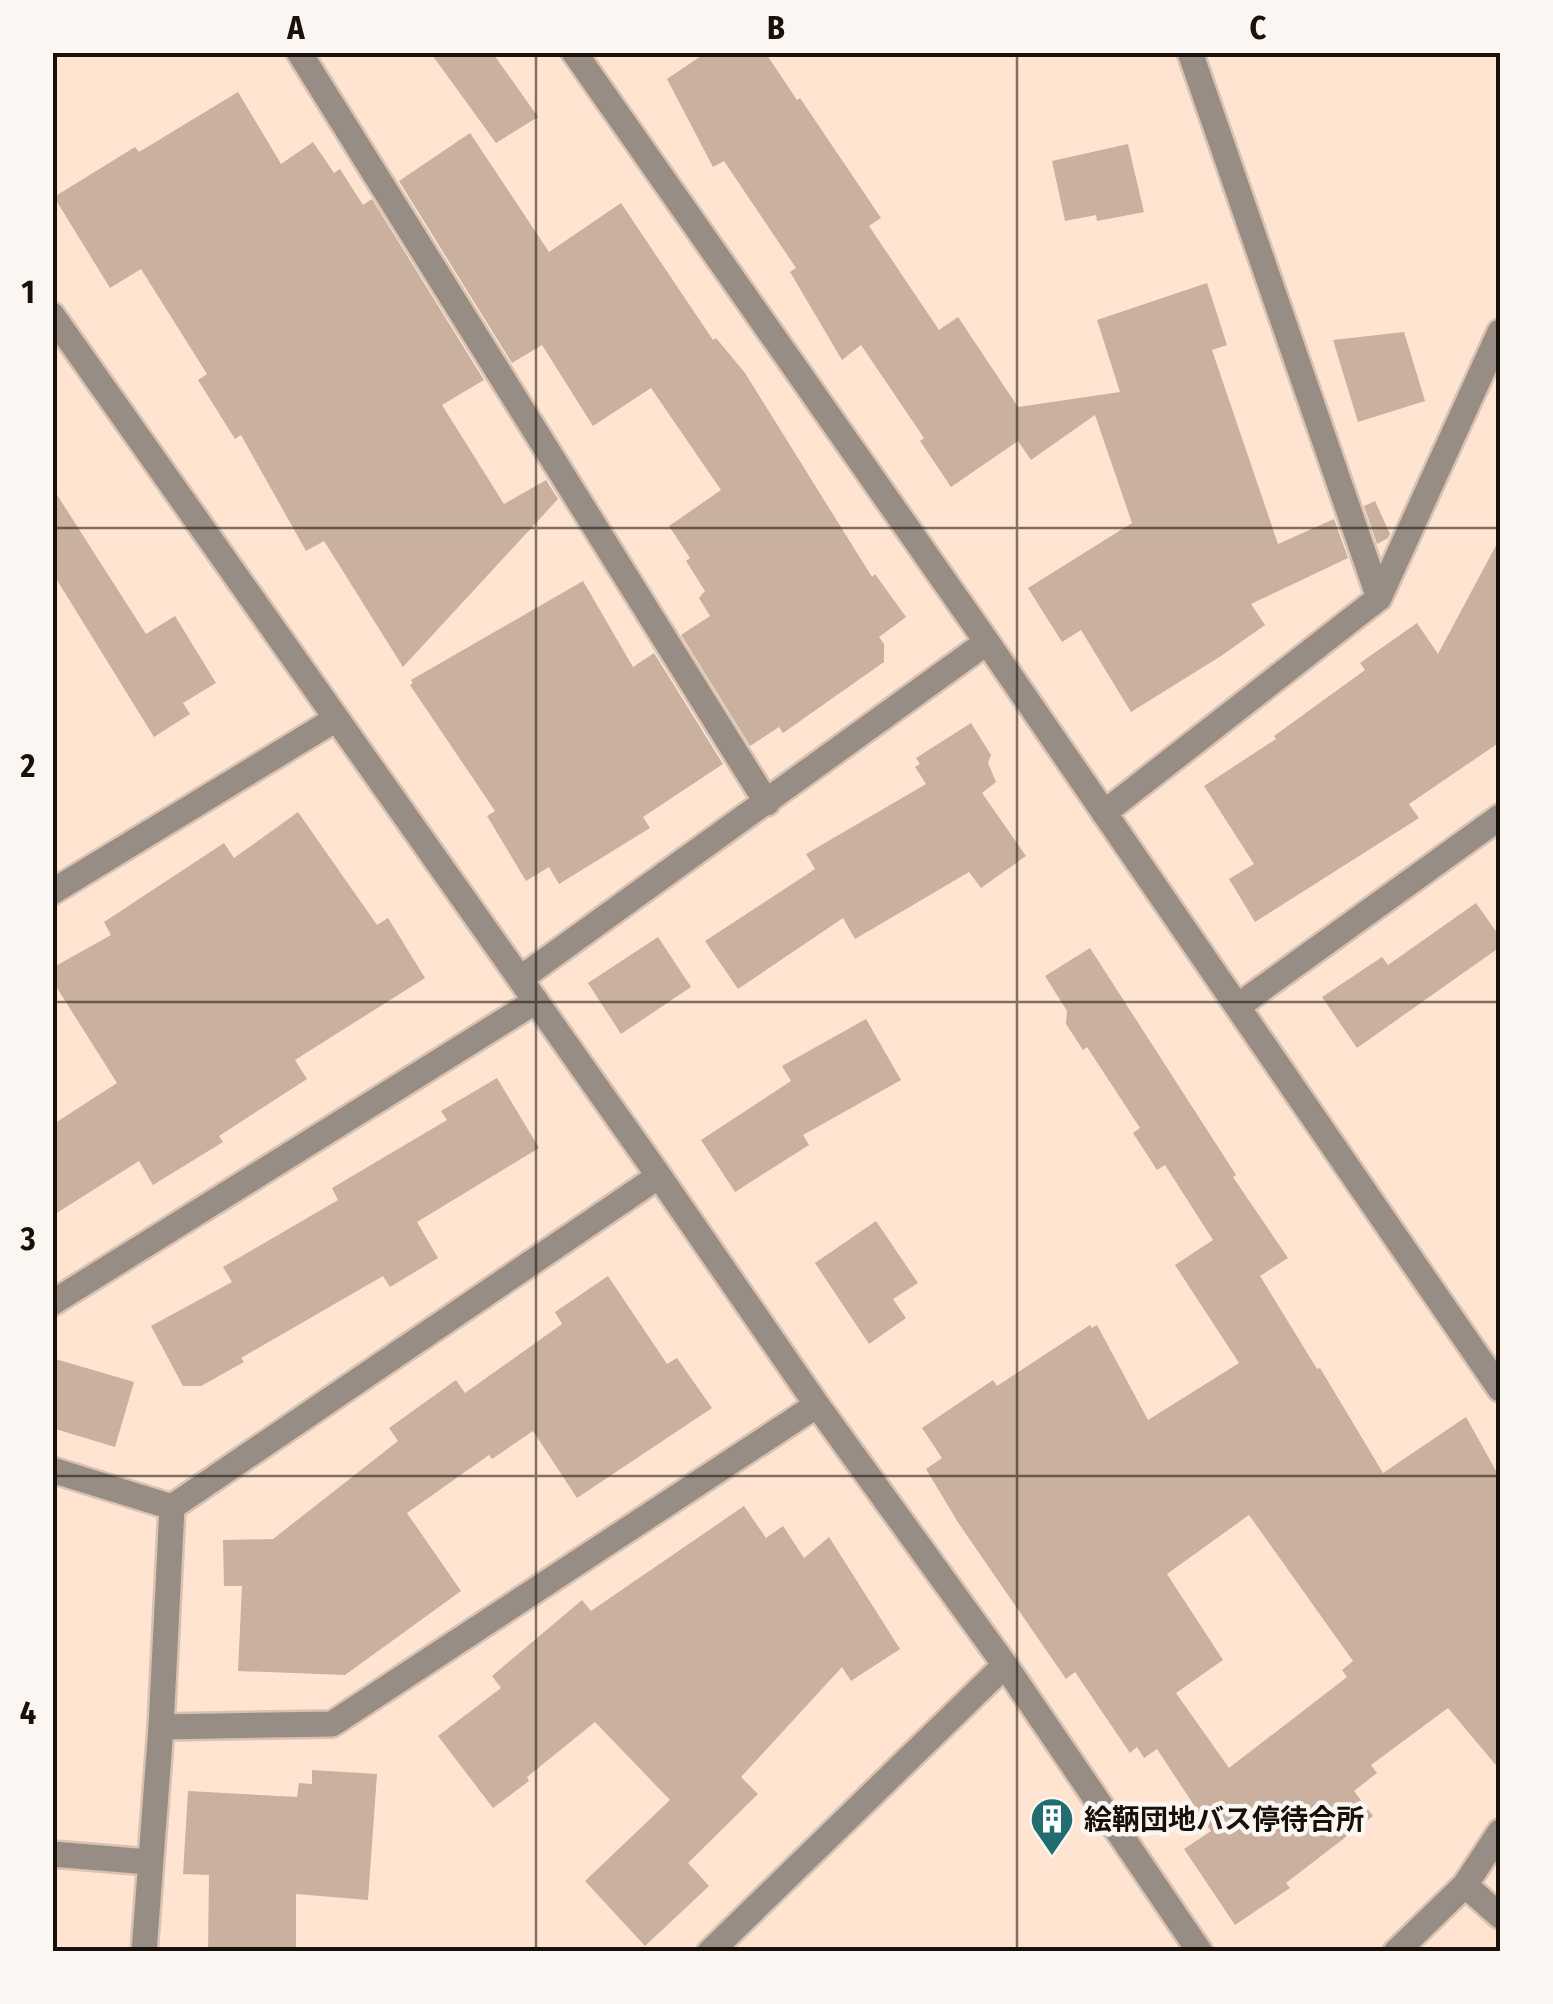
<svg xmlns="http://www.w3.org/2000/svg" width="1553" height="2004" font-family="'Fira Sans Condensed','Noto Sans JP',sans-serif">
<style>
.building{fill:#cab09f;fill-rule:evenodd}
.lines{fill:none;stroke-linecap:round;stroke-linejoin:round}
.street-casing{stroke:#dac2b1;stroke-width:30}
.street{stroke:#988d85;stroke-width:25}
.grid{fill:none;stroke:#181009;stroke-width:2.5;stroke-opacity:0.55}
.labels{text-anchor:middle;stroke-width:9;stroke-linejoin:round;paint-order:stroke}
.poi-label{font-size:28px;font-weight:bold;fill:#181009;stroke:#fbf6f2;text-anchor:start}
.neatline{fill:none;stroke:#181009;stroke-width:4}
.grid-label{font-size:32px;text-anchor:middle;font-weight:bold;fill:#181009}
</style>
<rect width="100%" height="100%" fill="#ffe4d1"/>
<path class="building" d="M 430,52 L 492,52 L 538,117 L 496,143 Z
M 707,52 L 765,52 L 797,100 L 800,98 L 881,218 L 869,226 L 939,330 L 958,317 L 1018,407 L 1120,392 L 1097,320 L 1207,283 L 1227,345 L 1212,350 L 1278,544 L 1334,519 L 1348,558 L 1251,604 L 1265,625 L 1221,656 L 1131,712 L 1081,630 L 1062,642 L 1028,588 L 1132,523 L 1095,415 L 1031,460 L 1018,441 L 951,487 L 920,441 L 924,438 L 861,345 L 842,360 L 790,272 L 796,268 L 724,161 L 713,167 L 667,79 Z
M 238,92 L 281,164 L 313,142 L 334,173 L 340,169 L 363,205 L 372,199 L 484,380 L 442,405 L 504,504 L 546,480 L 558,499 L 403,667 L 324,541 L 306,551 L 241,435 L 235,439 L 198,380 L 207,374 L 141,269 L 110,288 L 54,197 L 135,147 L 139,152 Z
M 470,133 L 549,252 L 621,203 L 713,340 L 716,338 L 745,373 L 872,577 L 875,574 L 906,617 L 879,637 L 884,644 L 884,662 L 783,733 L 779,727 L 750,746 L 681,635 L 710,616 L 699,598 L 705,591 L 686,561 L 690,558 L 669,526 L 721,490 L 651,388 L 593,426 L 542,345 L 512,363 L 399,181 Z
M 1128,144 L 1144,212 L 1097,221 L 1096,215 L 1065,221 L 1052,161 Z
M 1404,332 L 1425,401 L 1358,422 L 1333,340 Z
M 52,487 L 146,634 L 175,616 L 216,683 L 183,703 L 190,714 L 154,737 L 52,572 Z
M 1375,501 L 1390,534 L 1388,538 L 1377,544 L 1364,506 Z
M 1500,538 L 1500,742 L 1409,804 L 1419,818 L 1255,922 L 1229,879 L 1254,864 L 1204,786 L 1276,739 L 1274,736 L 1365,670 L 1360,663 L 1417,623 L 1438,654 Z
M 583,581 L 633,667 L 654,653 L 723,764 L 643,817 L 650,828 L 559,884 L 549,867 L 526,881 L 487,816 L 495,811 L 410,685 L 413,683 L 411,680 Z
M 971,723 L 991,755 L 988,763 L 996,782 L 982,793 L 1026,856 L 981,888 L 969,872 L 855,939 L 843,918 L 738,989 L 705,941 L 815,869 L 806,854 L 926,784 L 915,767 L 920,764 L 916,758 Z
M 298,812 L 377,925 L 388,918 L 425,978 L 295,1060 L 307,1079 L 219,1136 L 223,1142 L 153,1185 L 139,1161 L 52,1216 L 52,1125 L 117,1083 L 52,980 L 52,968 L 111,935 L 104,922 L 224,843 L 234,858 Z
M 1476,903 L 1500,937 L 1500,947 L 1357,1048 L 1322,997 L 1382,957 L 1388,965 Z
M 658,937 L 691,987 L 621,1034 L 588,983 Z
M 1090,948 L 1236,1175 L 1233,1177 L 1288,1258 L 1260,1276 L 1317,1369 L 1320,1368 L 1383,1473 L 1466,1417 L 1500,1478 L 1500,1770 L 1448,1708 L 1371,1765 L 1377,1773 L 1354,1791 L 1373,1816 L 1286,1883 L 1290,1888 L 1235,1925 L 1184,1849 L 1211,1831 L 1157,1749 L 1144,1758 L 1137,1747 L 1130,1753 L 1075,1672 L 1066,1679 L 959,1524 L 926,1469 L 942,1458 L 922,1428 L 993,1380 L 997,1386 L 1090,1325 L 1092,1328 L 1097,1325 L 1148,1420 L 1239,1363 L 1175,1265 L 1213,1240 L 1165,1165 L 1157,1170 L 1133,1133 L 1140,1128 L 1087,1047 L 1083,1050 L 1066,1024 L 1067,1011 L 1045,976 ZM 1249,1515 L 1353,1661 L 1342,1670 L 1347,1677 L 1229,1768 L 1176,1693 L 1223,1660 L 1167,1574 Z
M 866,1019 L 901,1080 L 803,1135 L 809,1145 L 735,1192 L 701,1140 L 791,1081 L 782,1066 Z
M 497,1078 L 539,1148 L 417,1222 L 438,1258 L 390,1287 L 383,1276 L 241,1358 L 244,1362 L 201,1386 L 183,1386 L 151,1326 L 232,1282 L 223,1267 L 338,1200 L 332,1188 L 447,1120 L 441,1111 Z
M 876,1221 L 918,1283 L 893,1299 L 906,1318 L 869,1344 L 815,1263 Z
M 608,1276 L 667,1364 L 677,1358 L 712,1408 L 577,1498 L 533,1431 L 492,1459 L 489,1455 L 407,1513 L 461,1591 L 345,1675 L 238,1671 L 242,1586 L 224,1586 L 223,1540 L 273,1539 L 398,1441 L 389,1428 L 456,1380 L 465,1393 L 562,1324 L 555,1312 Z
M 52,1358 L 134,1382 L 115,1447 L 52,1428 Z
M 744,1506 L 766,1538 L 783,1526 L 804,1558 L 829,1537 L 900,1649 L 851,1681 L 842,1667 L 741,1777 L 758,1794 L 688,1863 L 709,1886 L 645,1946 L 585,1881 L 670,1800 L 595,1722 L 527,1777 L 529,1781 L 493,1808 L 438,1736 L 501,1688 L 492,1676 L 582,1600 L 591,1611 Z
M 312,1770 L 377,1774 L 368,1900 L 296,1894 L 296,1952 L 208,1952 L 209,1875 L 183,1874 L 188,1791 L 297,1797 L 299,1783 L 312,1784 Z"/>
<g class="lines">
<g class="street-casing">
<path id="street" d="M 299,52 L 767,803
M 574,52 L 987,642 L 1500,1389
M 1190,52 L 1379,598
M 52,315 L 659,1176 L 817,1405 L 1005,1665 L 1200,1952
M 1104,813 L 1379,598 L 1500,332
M 52,892 L 336,719
M 520,979 L 987,642
M 1238,1006 L 1500,817
M 52,1303 L 536,1001
M 52,1470 L 172,1507 L 161,1727 L 144,1952
M 172,1507 L 659,1176
M 161,1727 L 332,1724 L 817,1405
M 52,1854 L 149,1862
M 1465,1885 L 1500,1916
M 710,1952 L 1005,1665
M 1396,1952 L 1465,1885 L 1500,1832"/>
</g>
<use href="#street" class="street"/>
</g>
<path class="grid" d="M 536,52 L 536,1952M 1017,52 L 1017,1952M 52,528 L 1500,528M 52,1002 L 1500,1002M 52,1476 L 1500,1476"/>
<defs>
<g id="building-pin" transform="scale(2.25)"><path d="M0 17L-7.5 6A9.5 9.5 0 1 1 7.5 6Z" fill="#216d6f" stroke="#fbf6f2"/><path d="M-4-6H4V6H1V3H-1V6H-4ZM-2.5-4.3h1.7v1.8h-1.7ZM.8-4.3h1.7v1.8H.8ZM-2.5-1h1.7V.8h-1.7ZM.8-1h1.7V.8H.8Z" fill="#fff"/></g>
</defs>
<g fill-rule="evenodd">
<use href="#building-pin" x="1052" y="1819"/>
</g>
<g class="labels">
<g class="poi-label">
<text x="1084" y="1829">絵鞆団地バス停待合所</text>
</g>
</g>
<rect width="1553" height="2004" fill="none" stroke="#fbf6f2" stroke-width="110"/>
<rect x="55" y="55" width="1443" height="1894" class="neatline"/>
<g class="grid-label">
<text x="296" y="39">A</text>
<text x="776" y="39">B</text>
<text x="1258" y="39">C</text>
<text x="28" y="303">1</text>
<text x="28" y="777">2</text>
<text x="28" y="1250">3</text>
<text x="28" y="1724">4</text>
</g>
</svg>
